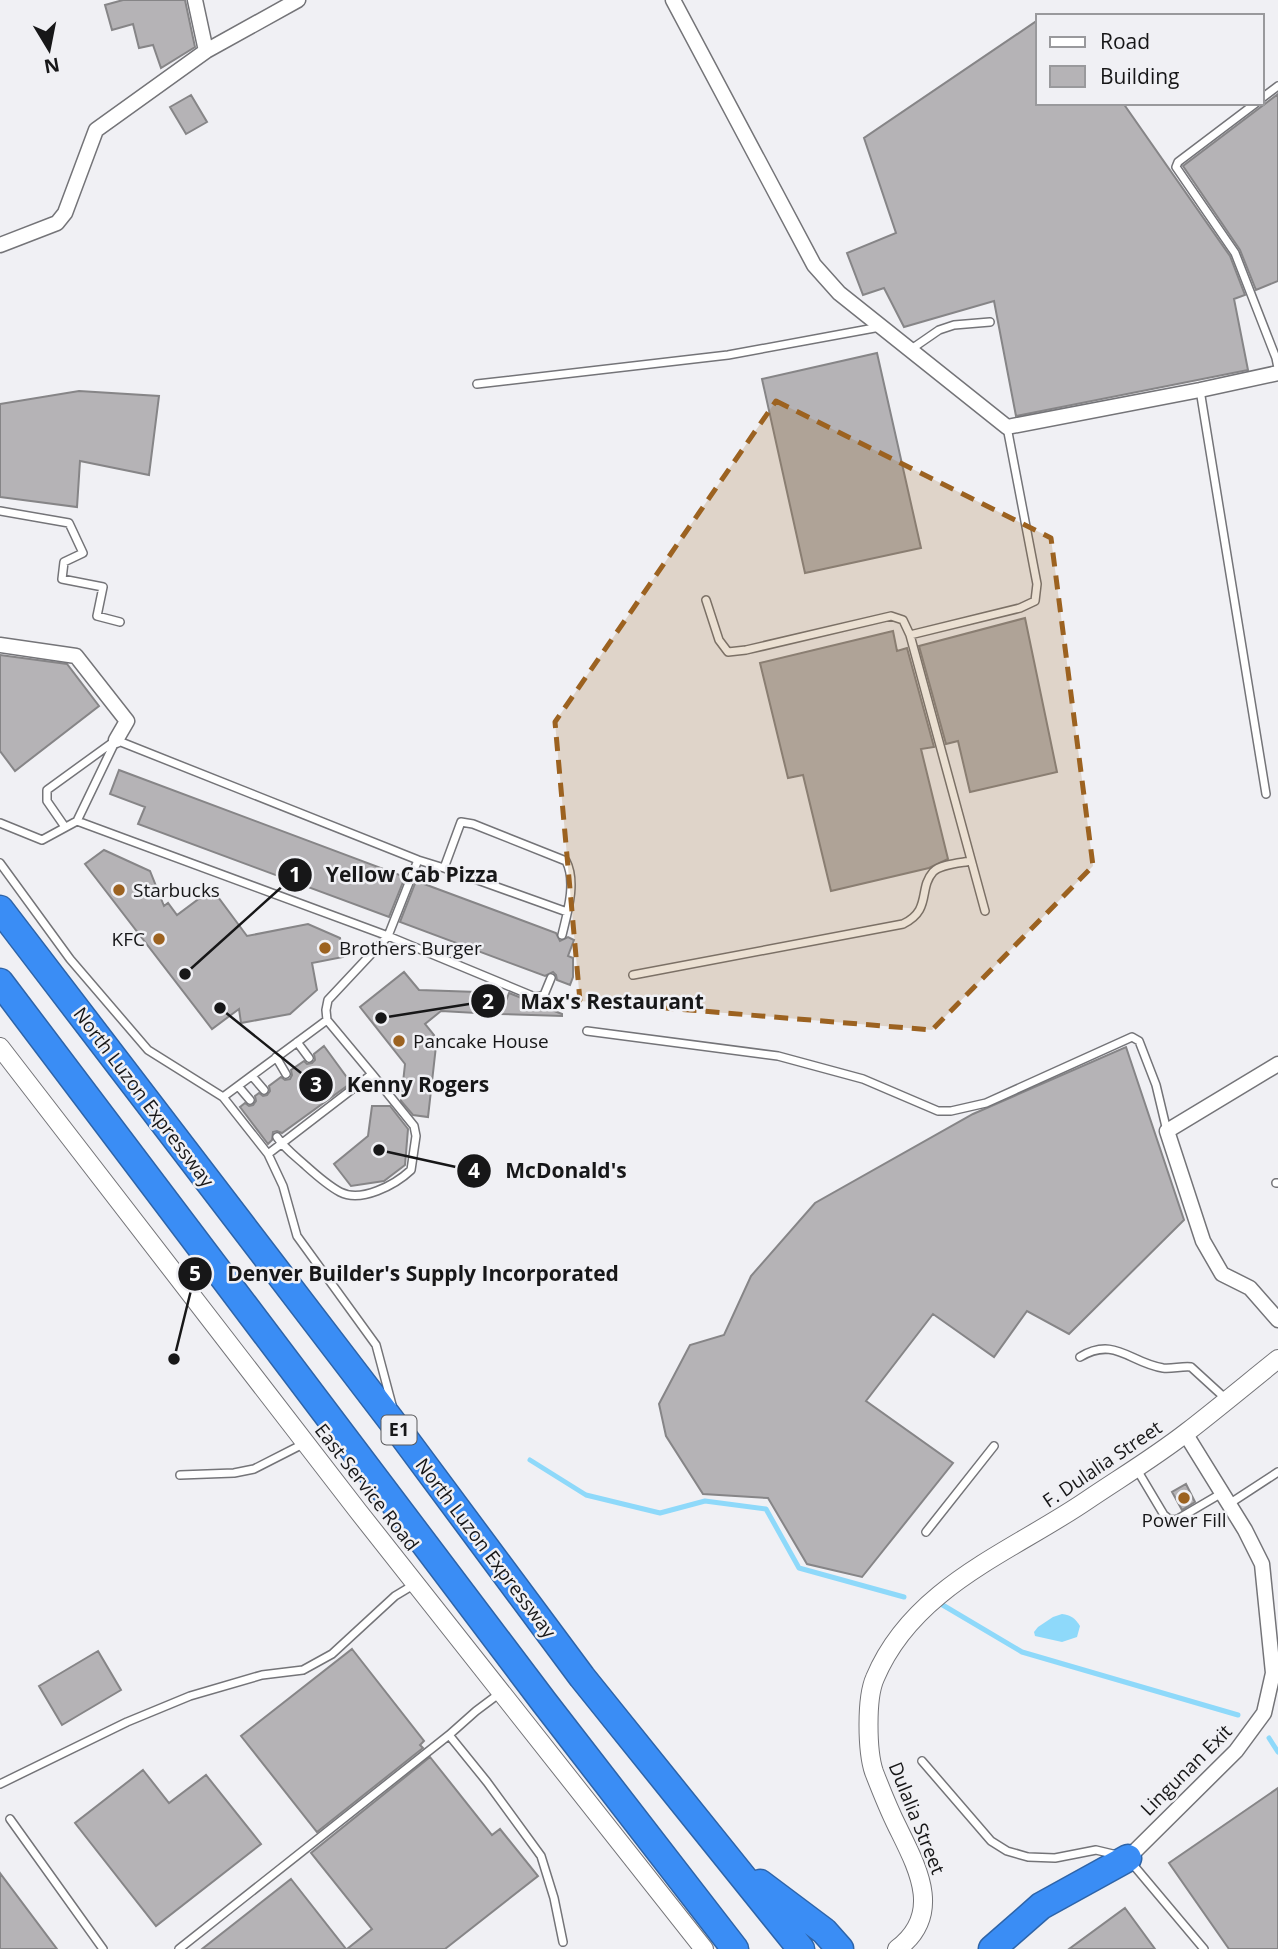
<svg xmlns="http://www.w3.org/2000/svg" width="1278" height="1949" font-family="'Open Sans',sans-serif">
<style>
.water{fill:#8ed9fa}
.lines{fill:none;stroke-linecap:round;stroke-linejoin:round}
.stream{stroke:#8ed9fa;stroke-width:5}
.building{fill:#b5b3b6;stroke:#868587;stroke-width:2}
.service-casing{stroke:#747478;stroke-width:10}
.minor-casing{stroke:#747478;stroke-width:17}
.tertiary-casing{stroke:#747478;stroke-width:20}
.motorway-casing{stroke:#2e64a8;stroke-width:29}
.service{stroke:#fff;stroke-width:7}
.minor{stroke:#fff;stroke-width:14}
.tertiary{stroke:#fff;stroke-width:18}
.motorway{stroke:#3a8df5;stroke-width:26}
.marked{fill:#9c6220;fill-opacity:0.2;stroke:#9c6220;stroke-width:5;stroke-dasharray:14 9;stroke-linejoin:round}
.poi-dot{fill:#9c6220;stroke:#f0f0f4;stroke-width:2.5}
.labels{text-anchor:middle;stroke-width:5;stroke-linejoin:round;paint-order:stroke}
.shield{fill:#f0f0f4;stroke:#58585a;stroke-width:2}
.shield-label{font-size:18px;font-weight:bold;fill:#171718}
.poi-label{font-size:19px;fill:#171718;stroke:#f0f0f4;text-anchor:start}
.street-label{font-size:19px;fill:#171718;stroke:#f0f0f4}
.leader{fill:none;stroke:#171718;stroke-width:2.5}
.callout-dot{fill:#171718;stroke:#f0f0f4;stroke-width:2.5}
.mark-label{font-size:21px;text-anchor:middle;font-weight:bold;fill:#fff}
.callout-label{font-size:21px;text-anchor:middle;font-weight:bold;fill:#171718;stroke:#f0f0f4;stroke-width:5;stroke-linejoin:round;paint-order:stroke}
</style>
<rect width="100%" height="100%" fill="#f0f0f4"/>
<path class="water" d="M 1062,1614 C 1071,1615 1075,1618 1080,1626 L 1077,1637 L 1062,1642 L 1035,1636 L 1034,1632 L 1038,1627 L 1053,1617 Z"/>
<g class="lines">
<path class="stream" d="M 530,1460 L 586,1495 L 660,1513 L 705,1501 L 766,1509 L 799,1568 L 904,1597
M 941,1604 L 1022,1652 L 1238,1715
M 1269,1738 L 1278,1752"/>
</g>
<path class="building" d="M 123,0 L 185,0 L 195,47 L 161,68 L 153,45 L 139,48 L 133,24 L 112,30 L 105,5 Z
M 1038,20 L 1038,103 L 1123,103 L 1230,256 L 1245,295 L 1234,299 L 1248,370 L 1016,416 L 994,301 L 904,327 L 884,288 L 863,295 L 847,253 L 896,233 L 864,138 Z
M 1278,94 L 1278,281 L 1256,290 L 1240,250 L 1183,166 Z
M 191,95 L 207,122 L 186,134 L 170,107 Z
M 877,353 L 921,548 L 805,573 L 762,379 Z
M 79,391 L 159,396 L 149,475 L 80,461 L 77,507 L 0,497 L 0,404 Z
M 1025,618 L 1057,772 L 970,792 L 958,741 L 946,744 L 919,646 Z
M 893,631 L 897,651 L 907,648 L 934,747 L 921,749 L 948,859 L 929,868 L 831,891 L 803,775 L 788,778 L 760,663 Z
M 0,655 L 67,664 L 99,706 L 15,771 L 0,751 Z
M 119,770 L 405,877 L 389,917 L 138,824 L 145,807 L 110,794 Z
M 104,850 L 150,871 L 164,906 L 168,903 L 177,915 L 212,889 L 247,936 L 308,924 L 340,938 L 343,957 L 312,963 L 317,990 L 290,1014 L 241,1023 L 239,1009 L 212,1029 L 85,864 Z
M 416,881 L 556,933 L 560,941 L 568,937 L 574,940 L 568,956 L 573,958 L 573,977 L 570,985 L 557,980 L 556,975 L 553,972 L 545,976 L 400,922 Z
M 404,972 L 419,990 L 477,992 L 476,1013 L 441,1011 L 425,1024 L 434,1035 L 430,1038 L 436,1046 L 428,1117 L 413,1115 L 401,1101 L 405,1064 L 360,1007 Z
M 509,993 L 562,1014 L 562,1016 L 501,1014 Z
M 324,1046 L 351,1083 L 282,1133 L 277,1131 L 273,1132 L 272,1140 L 268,1144 L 240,1107 L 245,1103 L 249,1106 L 253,1105 L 256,1101 L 255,1096 L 259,1093 L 263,1096 L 267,1095 L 270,1091 L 269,1086 L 281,1077 L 285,1080 L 290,1079 L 292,1075 L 291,1070 L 304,1061 L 307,1064 L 312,1063 L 315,1060 L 314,1054 Z
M 1126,1047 L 1184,1220 L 1069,1334 L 1027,1311 L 994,1357 L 933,1314 L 866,1401 L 953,1463 L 862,1577 L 807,1564 L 768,1498 L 703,1494 L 666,1436 L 659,1404 L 690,1345 L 724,1335 L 751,1276 L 815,1203 L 973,1114 Z
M 372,1106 L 390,1106 L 408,1129 L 405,1165 L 384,1181 L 351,1186 L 334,1164 L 368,1136 Z
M 1186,1484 L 1195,1502 L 1182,1510 L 1172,1492 Z
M 352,1649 L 424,1741 L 420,1745 L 423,1748 L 317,1832 L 241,1736 Z
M 98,1651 L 121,1690 L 62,1725 L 39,1686 Z
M 430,1757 L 492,1835 L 500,1829 L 538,1876 L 445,1949 L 347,1949 L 372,1929 L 311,1853 Z
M 143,1770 L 169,1803 L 206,1775 L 261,1844 L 156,1926 L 75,1823 Z
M 1278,1788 L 1278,1949 L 1229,1949 L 1169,1863 Z
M 0,1873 L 57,1949 L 0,1949 Z
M 291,1879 L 346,1949 L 202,1949 Z
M 1125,1908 L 1155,1949 L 1069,1949 Z"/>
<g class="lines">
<g class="service-casing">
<path id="service" d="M 1262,98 L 1278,86
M 1256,103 L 1178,162 L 1176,167 L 1235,253 L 1276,358 L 1278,368
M 910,350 L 939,330 L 954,325 L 990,322
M 477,384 L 728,355 L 880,327
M 1200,390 L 1266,794
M 0,511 L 69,523 L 83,553 L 64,562 L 62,579 L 103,587 L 97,616 L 120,622
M 706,600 L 719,640 L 728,652 L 746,650 L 891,616 L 903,620 L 910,635 L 985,911
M 910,635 L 1020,608 L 1035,601 L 1037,584 L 1007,427
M 116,740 L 418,860 L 444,868 L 461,822 L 473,824 L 566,861 C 577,882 567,914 562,935
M 77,821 L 388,936 L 535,997 L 544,995 L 551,978
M 0,823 L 42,840 L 77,821 L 116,740
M 65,827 L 47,801 L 47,790 L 116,740
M 0,863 L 70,959 L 148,1050 L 223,1097 L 268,1154 L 283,1186 L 297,1236 L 376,1345 L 392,1405
M 444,868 L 567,912
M 633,975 L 903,924 C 932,910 918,889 933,872 C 940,864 961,863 971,861
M 587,1031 L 778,1056 L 863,1079 L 938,1111 L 951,1111 L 986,1103 L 1132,1037 L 1139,1041 L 1156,1085 L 1167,1131
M 297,1042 L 309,1058
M 276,1057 L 286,1074
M 252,1076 L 264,1090
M 238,1086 L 250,1100
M 223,1097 L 327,1020
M 277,1137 C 284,1148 295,1156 305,1165 C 315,1174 327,1185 340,1192 C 361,1203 395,1185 411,1170 L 416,1136 L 414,1126 L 372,1074
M 268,1154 L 372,1074 L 327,1020 L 326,1010 L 328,1000 L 388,936 L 418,860
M 1276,1183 L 1278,1183
M 1080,1357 C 1115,1336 1130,1363 1163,1368 C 1172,1369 1182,1366 1191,1367 L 1226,1399
M 1136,1468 L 1164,1515 L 1169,1519 L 1176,1520 L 1222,1493
M 180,1475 L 234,1473 L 254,1469 L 305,1443
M 1229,1504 L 1278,1472
M 926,1532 L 994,1446
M 500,1693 L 476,1711 L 449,1735 L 487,1782 L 541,1856 L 554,1898 L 563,1942
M 922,1761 L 991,1841 L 1007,1851 L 1028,1857 L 1055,1858 L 1096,1850 L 1117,1855
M 0,1784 L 127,1722 L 190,1696 L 262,1675 L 303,1670 L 332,1654 L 395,1596 L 415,1584
M 10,1819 L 103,1949
M 1130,1861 L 1204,1949
M 179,1949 L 449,1735"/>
</g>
<g class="minor-casing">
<path id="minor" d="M 195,0 L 206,51
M 673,0 L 814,265 L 839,293 L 1007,427 L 1200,390 L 1278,373
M 0,245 L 57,223 L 65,213 L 96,130 L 206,51 L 298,0
M 0,645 L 76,656 L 127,721 L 116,740
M 1278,1064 L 1167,1131 L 1203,1241 L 1222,1274 L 1250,1288 L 1278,1320
M 1128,1858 L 1236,1751 L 1264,1713 L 1273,1673 L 1262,1564 L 1245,1530 L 1185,1433"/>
</g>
<g class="tertiary-casing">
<path id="tertiary" d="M 0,1047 L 358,1511 L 704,1949
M 897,1949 C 944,1914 917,1867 897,1826 C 888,1808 881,1790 874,1772 C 867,1751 866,1698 875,1678 C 913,1587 1011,1552 1086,1501 C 1120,1478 1155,1457 1187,1432 C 1218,1408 1248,1383 1278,1359"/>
</g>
<g class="motorway-casing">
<path id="motorway" d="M 0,909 L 400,1432 L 582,1677 L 801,1949
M 0,982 L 544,1702 L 735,1949
M 760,1883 L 824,1931 L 840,1949
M 992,1949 L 1041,1906 L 1128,1858"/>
</g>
<use href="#service" class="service"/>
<use href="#minor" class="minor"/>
<use href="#tertiary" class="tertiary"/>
<use href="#motorway" class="motorway"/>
</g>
<path class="marked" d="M 776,401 L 1051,538 L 1093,866 L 932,1030 L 580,1001 L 555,722 Z"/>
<g class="poi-dot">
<circle cx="119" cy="890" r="7"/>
<circle cx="159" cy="939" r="7"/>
<circle cx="325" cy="948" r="7"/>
<circle cx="399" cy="1041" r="7"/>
<circle cx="1184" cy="1498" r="7"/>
</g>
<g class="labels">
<rect class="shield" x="381.5" y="1415.5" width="35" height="29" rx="5"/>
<g class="shield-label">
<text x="399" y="1436">E1</text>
</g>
<g class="poi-label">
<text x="133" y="897">Starbucks</text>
<text x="145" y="946" text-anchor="end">KFC</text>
<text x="339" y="955">Brothers Burger</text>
<text x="413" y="1048">Pancake House</text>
<text x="1184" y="1527" text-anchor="middle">Power Fill</text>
</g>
<g class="street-label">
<text transform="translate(144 1097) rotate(53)" y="7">North Luzon Expressway</text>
<text transform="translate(1102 1464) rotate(-34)" y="7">F. Dulalia Street</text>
<text transform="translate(367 1487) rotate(52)" y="7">East Service Road</text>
<text transform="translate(486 1548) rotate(53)" y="7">North Luzon Expressway</text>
<text transform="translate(1186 1770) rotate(-45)" y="7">Lingunan Exit</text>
<text transform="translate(917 1818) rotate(68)" y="7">Dulalia Street</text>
</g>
</g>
<path class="leader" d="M185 974L295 875M381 1018L488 1001M220 1008L316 1085M379 1150L474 1171M174 1359L195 1274"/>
<g class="callout-dot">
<circle cx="185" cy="974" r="7"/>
<circle cx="381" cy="1018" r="7"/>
<circle cx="220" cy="1008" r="7"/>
<circle cx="379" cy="1150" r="7"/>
<circle cx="174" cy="1359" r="7"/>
<circle cx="295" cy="875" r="18"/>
<circle cx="488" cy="1001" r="18"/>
<circle cx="316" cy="1085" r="18"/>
<circle cx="474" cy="1171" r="18"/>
<circle cx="195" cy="1274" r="18"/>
</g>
<g class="mark-label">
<text x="295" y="882">1</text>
<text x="488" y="1009">2</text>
<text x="316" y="1092">3</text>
<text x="474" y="1178">4</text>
<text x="195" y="1281">5</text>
</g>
<g class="callout-label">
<text x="412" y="882">Yellow Cab Pizza</text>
<text x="612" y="1009">Max's Restaurant</text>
<text x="418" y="1092">Kenny Rogers</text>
<text x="566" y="1178">McDonald's</text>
<text x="423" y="1281">Denver Builder's Supply Incorporated</text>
</g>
<rect x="1036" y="14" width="228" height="91" fill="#f0f0f4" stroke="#99999c" stroke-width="2"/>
<rect x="1050" y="37" width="35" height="10" fill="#ffffff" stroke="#99999c" stroke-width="2"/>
<text x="1100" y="49" font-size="21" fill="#171718">Road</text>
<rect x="1050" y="66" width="35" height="21" fill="#b5b3b6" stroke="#99999c" stroke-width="2"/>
<text x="1100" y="84" font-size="21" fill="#171718">Building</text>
<g transform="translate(49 49) rotate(170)" stroke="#f0f0f4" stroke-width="5" paint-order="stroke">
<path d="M0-5L12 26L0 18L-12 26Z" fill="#171718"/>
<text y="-10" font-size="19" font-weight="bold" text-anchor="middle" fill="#171718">N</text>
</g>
</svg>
